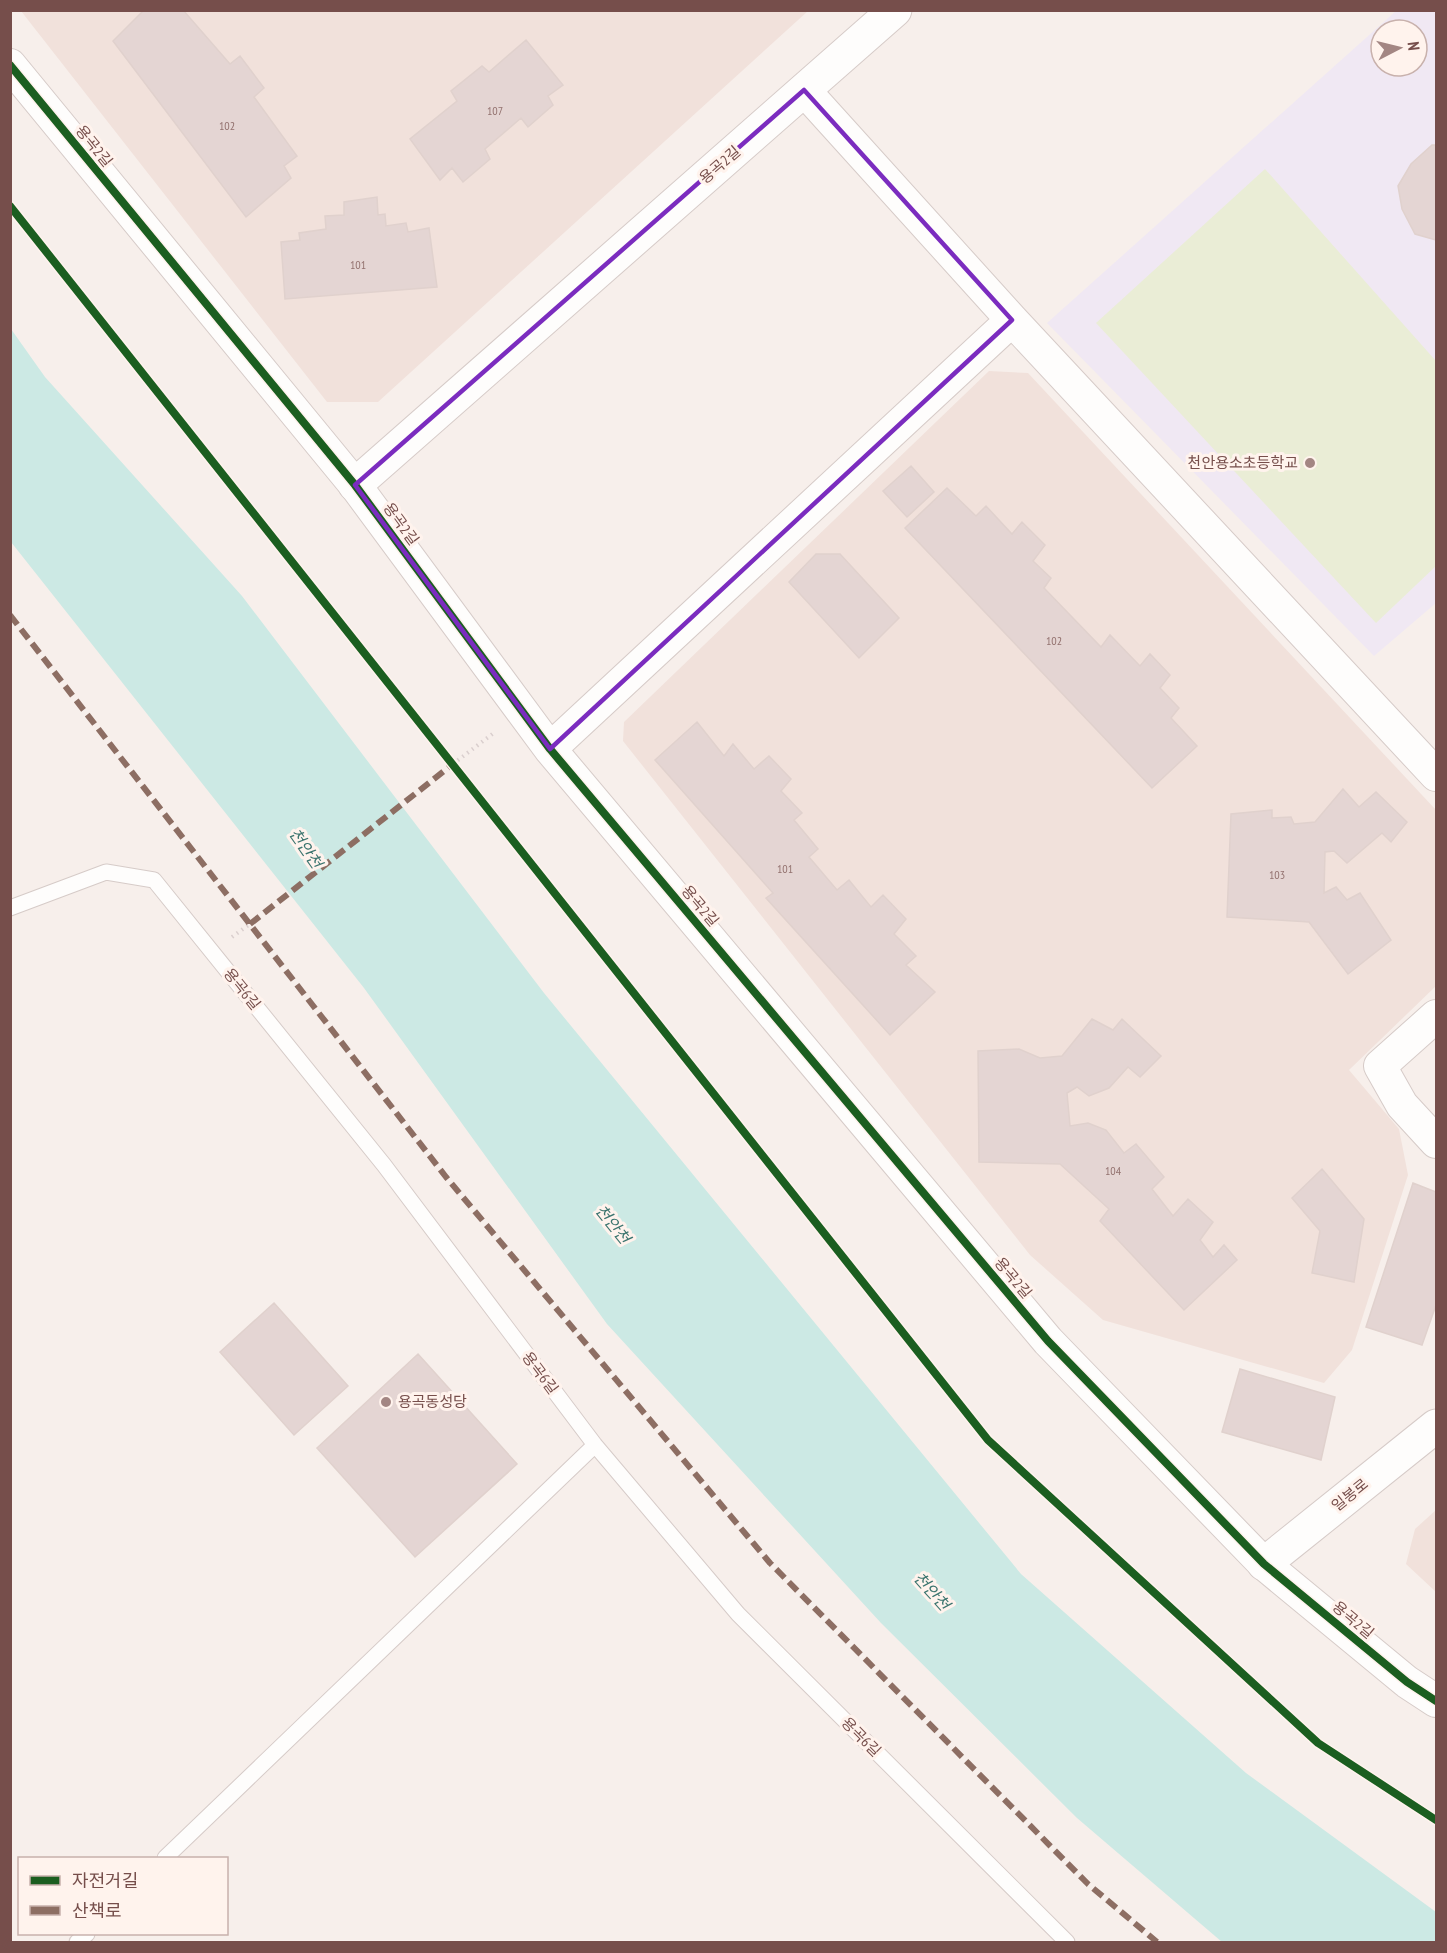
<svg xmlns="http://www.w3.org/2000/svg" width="1447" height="1953" font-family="'PT Sans Narrow','Noto Sans KR',sans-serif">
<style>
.residential{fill:#f1e1db}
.education{fill:#f0e8f3;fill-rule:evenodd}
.green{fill:#eaedd6}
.water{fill:#cce9e4}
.building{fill:#e4d5d3;stroke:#e0d1cd;stroke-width:1.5}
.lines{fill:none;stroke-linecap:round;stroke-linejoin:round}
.service-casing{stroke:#d6cbc8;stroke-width:17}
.minor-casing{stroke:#d6cbc8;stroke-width:34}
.tertiary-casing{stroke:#d6cbc8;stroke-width:35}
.path{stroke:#dacfce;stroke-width:4;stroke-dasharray:1.5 4.5;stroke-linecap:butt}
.service{stroke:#fefdfc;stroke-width:15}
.minor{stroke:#fefdfc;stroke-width:32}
.tertiary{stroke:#fefdfc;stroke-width:33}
.quiet{stroke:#8d6e63;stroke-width:6;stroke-dasharray:12 6;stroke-linecap:butt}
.cycleway-casing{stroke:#fff3ed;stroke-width:11}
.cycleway{stroke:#1b5e20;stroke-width:8}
.marked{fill:none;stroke:#7b2cbf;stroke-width:4.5;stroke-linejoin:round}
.poi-dot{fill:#a38683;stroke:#fff3ed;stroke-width:2}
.labels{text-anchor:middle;stroke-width:6;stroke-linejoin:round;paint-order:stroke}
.number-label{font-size:12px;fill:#93726f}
.street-label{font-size:15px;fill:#764e4b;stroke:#fff3ed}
.poi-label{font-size:15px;fill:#764e4b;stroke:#fff3ed;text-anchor:end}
.water-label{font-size:16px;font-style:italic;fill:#3b746e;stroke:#fff3ed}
</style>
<rect width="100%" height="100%" fill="#f7efeb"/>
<path class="residential" d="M 21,11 L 808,11 L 378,402 L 327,402 Z
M 989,371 L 1028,373 L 1436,810 L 1436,986 L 1349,1070 L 1399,1129 L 1408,1175 L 1352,1350 L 1324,1383 L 1103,1320 L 1030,1255 L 623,741 L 624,722 Z
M 1436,1510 L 1436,1592 L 1406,1564 L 1415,1529 Z"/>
<path class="education" d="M 1396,11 L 1436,11 L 1436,603 L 1374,656 L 1047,323 ZM 1381,30 L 1417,30 L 1417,66 L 1381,66 Z"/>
<path class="green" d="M 1265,169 L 1436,361 L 1436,566 L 1376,623 L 1096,323 Z"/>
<path class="water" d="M 11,329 L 45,377 L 242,596 L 544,993 L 1021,1574 L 1246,1773 L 1436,1912 L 1436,1942 L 1222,1942 L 1077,1818 L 881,1623 L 607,1324 L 364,988 L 11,542 Z"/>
<path class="building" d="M 144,10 L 183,10 L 230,64 L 240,56 L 264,88 L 254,97 L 297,156 L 284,166 L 291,178 L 246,217 L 113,41 Z
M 526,40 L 563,85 L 548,96 L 553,105 L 528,127 L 521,118 L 485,149 L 490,159 L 463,182 L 452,168 L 440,180 L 410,139 L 457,101 L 451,91 L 482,66 L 489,72 Z
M 1432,145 L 1436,145 L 1436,240 L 1415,234 L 1402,209 L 1398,186 L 1411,164 Z
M 377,197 L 378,215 L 385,214 L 386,226 L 406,223 L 408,232 L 429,228 L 437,287 L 285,299 L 281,242 L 300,240 L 299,233 L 326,229 L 325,216 L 344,215 L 344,202 Z
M 911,466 L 934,492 L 907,517 L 883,491 Z
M 947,488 L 976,516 L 986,506 L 1012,534 L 1022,522 L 1045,545 L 1033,561 L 1051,578 L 1044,588 L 1101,647 L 1110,635 L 1140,666 L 1150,654 L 1170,675 L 1160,688 L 1179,708 L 1171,718 L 1197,746 L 1152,788 L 905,528 Z
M 816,554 L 840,554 L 899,618 L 859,658 L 789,582 Z
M 697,722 L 724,756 L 733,744 L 754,769 L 769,756 L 791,779 L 781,791 L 802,813 L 794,820 L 818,849 L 809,857 L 837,890 L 849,880 L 871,907 L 883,895 L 906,919 L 894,934 L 916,956 L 906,965 L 935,992 L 890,1035 L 766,898 L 773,893 L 655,760 Z
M 1343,789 L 1359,807 L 1376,792 L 1407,822 L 1391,842 L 1382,833 L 1347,863 L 1334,851 L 1325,852 L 1324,893 L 1336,887 L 1347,900 L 1360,893 L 1391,940 L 1348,974 L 1309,922 L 1227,917 L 1231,814 L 1272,810 L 1272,818 L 1291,817 L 1294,824 L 1315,822 Z
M 1092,1019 L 1113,1030 L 1122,1019 L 1161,1056 L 1140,1077 L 1128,1067 L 1109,1088 L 1089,1096 L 1077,1087 L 1067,1093 L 1070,1126 L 1088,1123 L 1106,1130 L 1124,1153 L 1136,1144 L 1164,1177 L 1152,1189 L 1173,1216 L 1188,1199 L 1213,1222 L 1200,1240 L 1213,1257 L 1224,1245 L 1237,1260 L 1184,1310 L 1100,1221 L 1109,1209 L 1060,1164 L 979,1162 L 978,1051 L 1019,1049 L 1040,1058 L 1062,1056 Z
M 1322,1169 L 1364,1219 L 1354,1282 L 1312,1273 L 1320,1231 L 1292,1198 Z
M 1413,1183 L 1436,1192 L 1436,1305 L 1422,1345 L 1366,1327 Z
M 274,1303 L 348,1386 L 294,1435 L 220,1352 Z
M 418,1354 L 517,1464 L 415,1557 L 317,1448 Z
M 1240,1369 L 1335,1397 L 1321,1460 L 1222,1432 Z"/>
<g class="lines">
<g class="service-casing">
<path id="service" d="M 10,908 L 106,872 L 154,880 L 384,1165 L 595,1445 L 738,1614 L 1067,1942
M 165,1858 L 595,1445
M 77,1942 L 87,1934"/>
</g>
<g class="minor-casing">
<path id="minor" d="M 10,65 L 355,485 L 550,749 L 1048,1341 L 1264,1564 L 1407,1682 L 1436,1701
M 804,90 L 1012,320 L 1436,775
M 550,749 L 1012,320
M 1436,1016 L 1380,1066 L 1402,1105 L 1436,1142"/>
</g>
<g class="tertiary-casing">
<path id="tertiary" d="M 355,485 L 895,10
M 1264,1564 L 1436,1426"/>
</g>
<path class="path" d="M 453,764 L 495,732
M 232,937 L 250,924"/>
<use href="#service" class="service"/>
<use href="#minor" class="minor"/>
<use href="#tertiary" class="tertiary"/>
<path class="quiet" d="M 10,615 L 446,1177 L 770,1563 L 1088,1884 L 1157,1942
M 250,924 L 453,764"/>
<g class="cycleway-casing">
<path id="cycleway" d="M 10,65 L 355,485 L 550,749 L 1048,1341 L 1264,1564 L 1407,1682 L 1436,1701
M 10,206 L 988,1440 L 1318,1743 L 1436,1820"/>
</g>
<use href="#cycleway" class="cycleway"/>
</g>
<path class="marked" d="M 804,90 L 1012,320 L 550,749 L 355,485 Z"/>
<g class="poi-dot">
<circle cx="1310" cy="463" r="6"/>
<circle cx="386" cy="1402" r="6"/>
</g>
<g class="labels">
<g class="number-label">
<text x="495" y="115">107</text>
<text x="227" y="130">102</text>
<text x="358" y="269">101</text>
<text x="1054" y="645">102</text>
<text x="785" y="873">101</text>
<text x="1277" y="879">103</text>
<text x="1113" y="1175">104</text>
</g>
<g class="street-label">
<text transform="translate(94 146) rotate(51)" y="5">용곡2길</text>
<text transform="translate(720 165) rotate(-41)" y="5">용곡2길</text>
<text transform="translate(401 524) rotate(54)" y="5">용곡2길</text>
<text transform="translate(700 906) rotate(50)" y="5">용곡2길</text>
<text transform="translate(242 989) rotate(51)" y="5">용곡6길</text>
<text transform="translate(1013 1278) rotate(50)" y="5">용곡2길</text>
<text transform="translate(540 1373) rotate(53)" y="5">용곡6길</text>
<text transform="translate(1350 1495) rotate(-39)" y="5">일봉로</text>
<text transform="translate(1353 1620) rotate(40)" y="5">용곡2길</text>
<text transform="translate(861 1737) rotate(45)" y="5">용곡6길</text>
</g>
<g class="poi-label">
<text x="1298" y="468">천안용소초등학교</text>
<text x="398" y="1407" text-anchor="start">용곡동성당</text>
</g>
<g class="water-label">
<text transform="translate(306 848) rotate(55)" y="6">천안천</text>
<text transform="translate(613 1224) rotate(51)" y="6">천안천</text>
<text transform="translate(932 1591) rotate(48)" y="6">천안천</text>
</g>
</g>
<rect width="1447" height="1953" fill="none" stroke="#764e4b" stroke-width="24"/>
<rect x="18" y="1857" width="210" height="78" fill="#fff3ed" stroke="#c8b1ac" stroke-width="1.5"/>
<rect x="30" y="1876" width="30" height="9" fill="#1b5e20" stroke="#c8b1ac" stroke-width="1.5"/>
<text x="72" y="1887" font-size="18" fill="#764e4b">자전거길</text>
<rect x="30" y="1906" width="30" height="9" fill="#8d6e63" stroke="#c8b1ac" stroke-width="1.5"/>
<text x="72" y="1917" font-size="18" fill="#764e4b">산책로</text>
<g transform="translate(1399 48) rotate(83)"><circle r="28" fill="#fff3ed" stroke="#c8b1ac" stroke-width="1.5"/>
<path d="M0-4.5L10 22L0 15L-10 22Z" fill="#a38683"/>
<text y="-9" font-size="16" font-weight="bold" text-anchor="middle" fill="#764e4b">N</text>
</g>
</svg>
